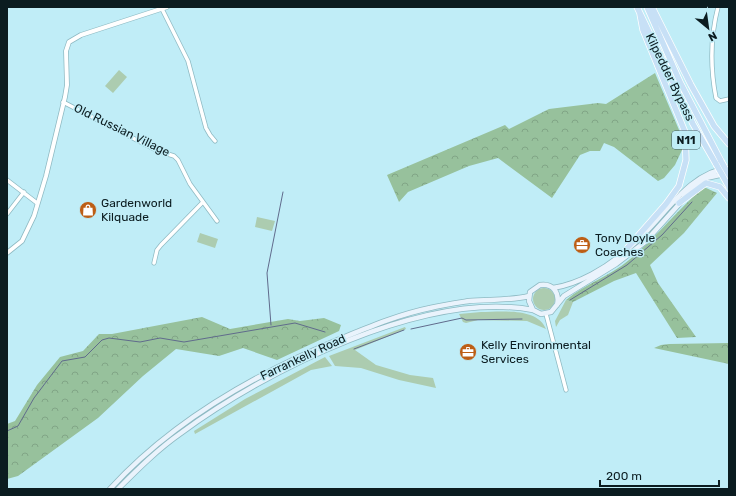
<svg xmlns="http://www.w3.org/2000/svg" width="736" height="496" font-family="Rubik,sans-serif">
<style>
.green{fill:#acccb0}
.forest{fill:url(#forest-crowns)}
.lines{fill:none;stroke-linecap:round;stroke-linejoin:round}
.stream{stroke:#606b8c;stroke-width:1}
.minor-casing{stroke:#8ebac3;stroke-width:5}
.tertiary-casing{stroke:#8ebac3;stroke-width:5.5}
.secondary-casing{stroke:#8ebac3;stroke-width:6}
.trunk-casing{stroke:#fff;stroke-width:7}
.minor{stroke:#fff;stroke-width:3.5}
.tertiary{stroke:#fff;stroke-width:4}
.secondary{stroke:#eaf3fc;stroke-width:4.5}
.trunk{stroke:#c7e0f6;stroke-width:5.5}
.trunk-bridge-casing{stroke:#fff;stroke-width:7;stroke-linecap:butt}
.trunk-bridge{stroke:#c7e0f6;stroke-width:5.5}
.labels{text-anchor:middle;stroke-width:3;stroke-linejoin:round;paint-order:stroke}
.shield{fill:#c0edf7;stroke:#415b60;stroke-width:1}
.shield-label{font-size:11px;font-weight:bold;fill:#0b1c20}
.street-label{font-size:12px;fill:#0b1c20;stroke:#c0edf7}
.poi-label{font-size:12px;fill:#0b1c20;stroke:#c0edf7;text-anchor:start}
</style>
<defs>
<pattern id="forest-crowns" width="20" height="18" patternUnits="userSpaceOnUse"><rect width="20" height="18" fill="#97c19c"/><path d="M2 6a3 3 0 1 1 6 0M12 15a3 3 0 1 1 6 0" fill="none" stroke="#81a586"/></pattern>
</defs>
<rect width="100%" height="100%" fill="#c0edf7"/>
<path class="green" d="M 119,70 L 127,77 L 113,93 L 105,86 Z
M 257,217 L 275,221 L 272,231 L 255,227 Z
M 200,233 L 218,239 L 215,248 L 197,242 Z
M533 299a11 11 0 1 1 22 0a11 11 0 1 1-22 0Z
M 566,300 L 573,302 L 568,315 L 560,320 L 556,327 L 555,321 Z
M 481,312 C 500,312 537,307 546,329 L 527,321 L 478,320 L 466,323 L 463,322 L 459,314 Z
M 405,327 L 406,329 L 355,350 L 376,365 L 410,375 L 433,378 L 436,388 L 399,380 L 361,368 L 335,366 L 329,356 Z
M 325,357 L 332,366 L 311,370 L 195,434 L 194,431 L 245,399 Z"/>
<path class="forest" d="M 655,73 L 682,137 L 682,150 L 675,165 L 664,178 L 658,181 L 614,147 L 604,143 L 600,151 L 590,151 L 580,155 L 552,198 L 498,158 L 469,166 L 408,192 L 399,202 L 387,175 L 505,125 L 509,129 L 549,109 L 598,103 L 606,104 Z
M 704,187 L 717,193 L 684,233 L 650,265 L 658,283 L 696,337 L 677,338 L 636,273 L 614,281 L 573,302 L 566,300 C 585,284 610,276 629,260 C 656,238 677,210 704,187 Z
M 202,317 L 230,329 L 288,319 L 300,321 L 324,318 L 341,325 L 339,331 L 277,360 L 243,348 L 219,356 L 176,349 L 143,376 L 98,418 L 18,476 L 7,479 L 7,424 L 15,421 L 37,385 L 60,357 L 83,351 L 99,334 L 112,334 Z
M 729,343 L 729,364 L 654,348 L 661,345 L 669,344 Z"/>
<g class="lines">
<path class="stream" d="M 570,300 L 627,265 L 662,235 L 692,202
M 271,325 L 267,273 L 283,192
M 411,329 L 462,318 L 466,320 L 522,319
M 354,349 L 404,330
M 7,431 L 18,426 L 34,398 L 62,361 L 85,357 L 102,340 L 109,338 L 140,342 L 160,338 L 184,342 L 295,323 L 325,332"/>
<g class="minor-casing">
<path id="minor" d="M 718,7 C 710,38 710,67 716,98 L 720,101 L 729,99
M 162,9 L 188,61 L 206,128 L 210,135 L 215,141
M 63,102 L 158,151 L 174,156 L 178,160 L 190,184 L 217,221
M 7,180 L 37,203
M 7,214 L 24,192
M 154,263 L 157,250 L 161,245 L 203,202
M 546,314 L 566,390"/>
</g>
<g class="tertiary-casing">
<path id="tertiary" d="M 7,253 L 22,241 L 34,216 L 46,176 L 65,97 L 67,85 L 66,51 L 69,42 L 81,35 L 167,7"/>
</g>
<g class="secondary-casing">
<path id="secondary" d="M 685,196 L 706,178 L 729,173
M 631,246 C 662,221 687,172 729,168
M 553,288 C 579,284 606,268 626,251
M 557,305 C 560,293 553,283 540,285 L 530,292 L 529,301 L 533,310 L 541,314 L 551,312 L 564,296 L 616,264 L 645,242 L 681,202
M 110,489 C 174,419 260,371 347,336 C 374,325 401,314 430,308 C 442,305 456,303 469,301 C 489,299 509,301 529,296
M 118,489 C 138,469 158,449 181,433 C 266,370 425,290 533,310"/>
</g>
<g class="trunk-casing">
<path id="trunk" d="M 637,7 L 693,124 L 716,164
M 647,7 L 680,82 L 721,161
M 652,7 L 691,85 L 714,126 L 729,144
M 679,203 L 706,183 L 720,187 L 729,198
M 623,253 L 666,204 L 679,186 L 686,160 L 685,132 L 643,30 L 640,14"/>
</g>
<use href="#minor" class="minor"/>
<use href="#tertiary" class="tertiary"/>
<use href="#secondary" class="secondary"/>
<use href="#trunk" class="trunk"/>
<g class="trunk-bridge-casing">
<path id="trunk-bridge" d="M 721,161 L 729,175
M 716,164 L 729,187"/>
</g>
<use href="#trunk-bridge" class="trunk-bridge"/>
</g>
<defs>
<g id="shop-disc" transform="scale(0.9)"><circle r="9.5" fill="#bd5e15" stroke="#c0edf7"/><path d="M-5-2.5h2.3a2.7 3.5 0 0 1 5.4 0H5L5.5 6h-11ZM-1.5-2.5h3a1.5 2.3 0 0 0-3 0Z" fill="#fff"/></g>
<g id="office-disc" transform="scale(0.9)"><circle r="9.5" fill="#bd5e15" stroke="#c0edf7"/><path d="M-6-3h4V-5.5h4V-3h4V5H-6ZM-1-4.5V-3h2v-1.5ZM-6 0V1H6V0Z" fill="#fff"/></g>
</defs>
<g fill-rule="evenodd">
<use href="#shop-disc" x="88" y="210"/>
<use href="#office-disc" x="582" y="245"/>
<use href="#office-disc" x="468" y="352"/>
</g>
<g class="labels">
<rect class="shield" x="672" y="131" width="28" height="18" rx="3"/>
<g class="shield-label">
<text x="686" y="144">N11</text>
</g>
<g class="street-label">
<text transform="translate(670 77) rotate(64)" y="4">Kilpedder Bypass</text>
<text transform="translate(122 130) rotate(26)" y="4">Old Russian Village</text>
<text transform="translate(303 357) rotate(-25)" y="4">Farrankelly Road</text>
</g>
<g class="poi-label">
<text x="101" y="207">Gardenworld<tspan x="101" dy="14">Kilquade</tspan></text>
<text x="595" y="242">Tony Doyle<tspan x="595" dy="14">Coaches</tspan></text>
<text x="481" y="349">Kelly Environmental<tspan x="481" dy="14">Services</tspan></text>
</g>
</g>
<rect width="736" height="496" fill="none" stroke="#0b1c20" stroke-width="16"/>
<g transform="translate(708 28) rotate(151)" stroke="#c0edf7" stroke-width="3" paint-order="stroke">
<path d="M0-3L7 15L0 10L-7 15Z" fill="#0b1c20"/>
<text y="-6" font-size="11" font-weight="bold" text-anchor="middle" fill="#0b1c20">N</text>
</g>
<path d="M600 480v6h119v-6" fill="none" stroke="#0b1c20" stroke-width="2"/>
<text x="606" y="480" font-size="12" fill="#0b1c20" stroke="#c0edf7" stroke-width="3" paint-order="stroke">200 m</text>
</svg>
